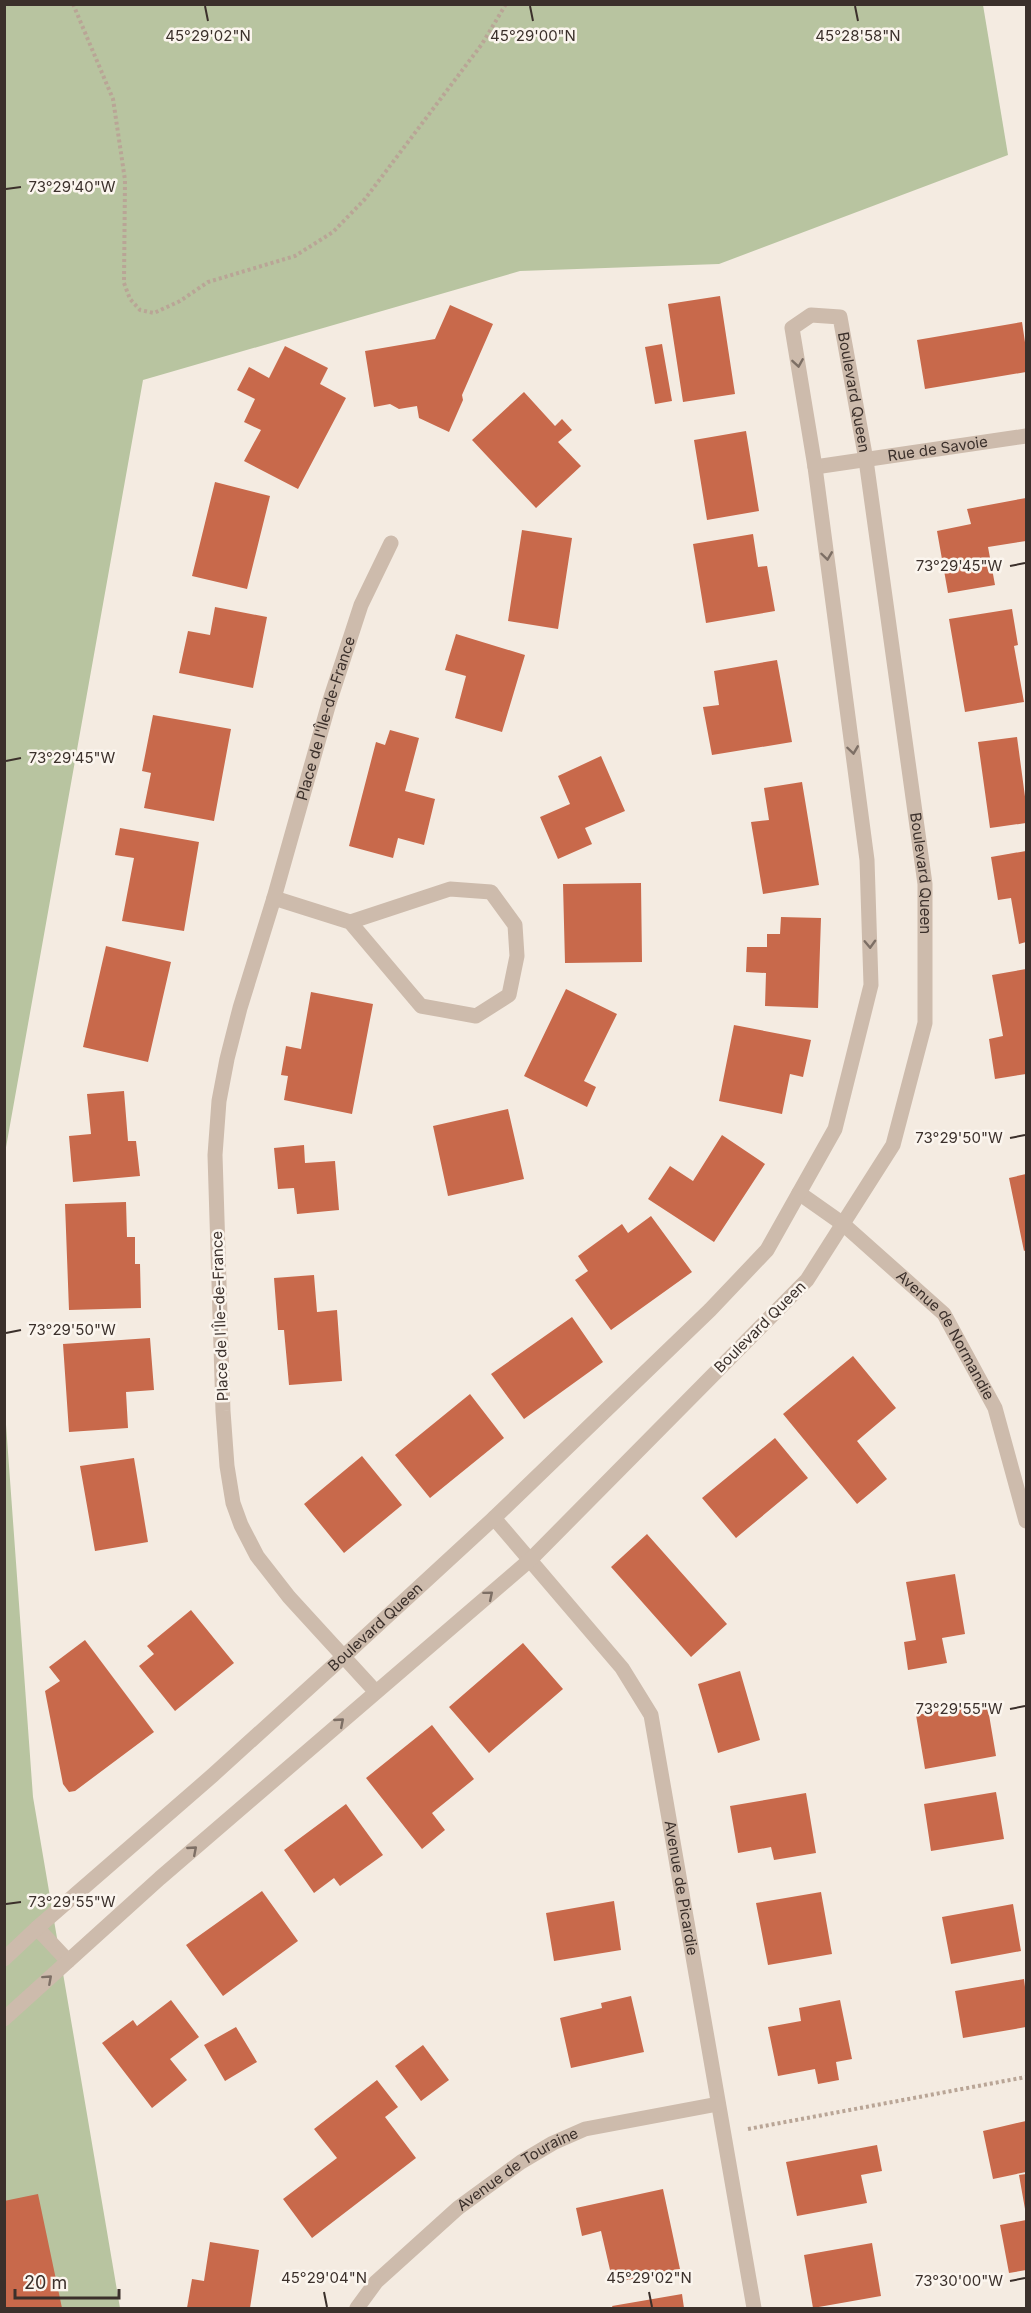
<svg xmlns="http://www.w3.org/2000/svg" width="1031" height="2313" font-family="Inter,sans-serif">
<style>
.green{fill:#b8c4a0}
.building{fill:#c8694b}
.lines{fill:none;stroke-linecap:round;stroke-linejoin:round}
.path{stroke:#b9a596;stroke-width:4;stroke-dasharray:3 3;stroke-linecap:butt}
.street{stroke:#cdbbac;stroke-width:15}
.oneway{stroke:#7d6f65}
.ticks{fill:none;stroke:#3b302b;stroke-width:2}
.labels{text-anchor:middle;stroke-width:5;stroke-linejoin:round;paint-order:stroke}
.street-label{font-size:15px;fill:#3b302b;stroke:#fbf5ee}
.ticks-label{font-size:15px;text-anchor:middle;fill:#3b302b;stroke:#fbf5ee;stroke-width:5;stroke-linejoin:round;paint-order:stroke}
</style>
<rect width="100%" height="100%" fill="#f4ebe1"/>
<path class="green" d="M 5,4 L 983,5 L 1008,155 L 719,264 L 520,271 L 143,380 L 5,1153 Z
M 4,1397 L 33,1797 L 120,2308 L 5,2308 Z"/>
<path class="building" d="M 720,296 L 735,394 L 683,402 L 668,304 Z
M 450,305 L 493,324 L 462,395 L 463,400 L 449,432 L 419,418 L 417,406 L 399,409 L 390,404 L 374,407 L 365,351 L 435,339 Z
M 1022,322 L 1026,349 L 1026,372 L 925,389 L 917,340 Z
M 662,344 L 672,401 L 655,404 L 645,347 Z
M 285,346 L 328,368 L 320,384 L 346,398 L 298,489 L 244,461 L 261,430 L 244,422 L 255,399 L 237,390 L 249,367 L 269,378 Z
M 524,392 L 555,426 L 562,419 L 572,430 L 558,442 L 581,466 L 536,508 L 472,440 Z
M 746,431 L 759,511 L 707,520 L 694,440 Z
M 215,482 L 270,496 L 247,589 L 192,576 Z
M 1026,498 L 1026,541 L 988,547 L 995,585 L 948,593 L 937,531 L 971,524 L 967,509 Z
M 522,530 L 572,538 L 558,629 L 508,621 Z
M 753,534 L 758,567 L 767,566 L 775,611 L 706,623 L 693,544 Z
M 215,607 L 267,617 L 253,688 L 179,673 L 188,631 L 210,635 Z
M 1012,609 L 1018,645 L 1014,646 L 1024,702 L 965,712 L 949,619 Z
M 456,634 L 525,655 L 502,732 L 455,718 L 466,676 L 445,670 Z
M 777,660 L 792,742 L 712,755 L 703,707 L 719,705 L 714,671 Z
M 153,715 L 231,729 L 214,821 L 144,808 L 151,773 L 142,771 Z
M 390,730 L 419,738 L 405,791 L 435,799 L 424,845 L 398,838 L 393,858 L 349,846 L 376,742 L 385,745 Z
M 1017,737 L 1026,804 L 1026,823 L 990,828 L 978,742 Z
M 601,756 L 625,811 L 585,828 L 592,844 L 558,859 L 540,817 L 570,804 L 558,776 Z
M 802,782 L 819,885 L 763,894 L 751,822 L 769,820 L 764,788 Z
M 120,828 L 199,842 L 184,931 L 122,921 L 134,858 L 115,855 Z
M 1026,851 L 1026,942 L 1019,944 L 1011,898 L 998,900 L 991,857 Z
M 641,883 L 642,962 L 565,963 L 563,884 Z
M 781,917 L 821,918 L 818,1008 L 765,1006 L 766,973 L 746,972 L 747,947 L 767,947 L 767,934 L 780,934 Z
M 106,946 L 171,962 L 148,1062 L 83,1047 Z
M 1026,969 L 1026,1074 L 995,1079 L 989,1039 L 1003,1036 L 992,975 Z
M 566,989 L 617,1014 L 584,1081 L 596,1087 L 587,1107 L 524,1076 Z
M 311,992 L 373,1004 L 352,1114 L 284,1100 L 288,1076 L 281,1075 L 286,1046 L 301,1049 Z
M 734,1025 L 811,1040 L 803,1077 L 790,1074 L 782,1114 L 719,1101 Z
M 124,1091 L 128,1141 L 136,1141 L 140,1176 L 73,1182 L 69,1136 L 91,1134 L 87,1094 Z
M 508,1109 L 524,1179 L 448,1196 L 433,1126 Z
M 722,1135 L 765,1164 L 714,1242 L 648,1199 L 670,1166 L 693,1181 Z
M 304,1145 L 305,1163 L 335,1161 L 339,1210 L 297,1214 L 294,1188 L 278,1189 L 274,1148 Z
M 1026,1174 L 1026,1250 L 1024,1251 L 1009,1178 Z
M 126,1202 L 127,1237 L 135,1237 L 135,1264 L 140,1264 L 141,1308 L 69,1310 L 65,1204 Z
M 651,1216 L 692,1272 L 611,1330 L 575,1280 L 588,1271 L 578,1256 L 622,1224 L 628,1233 Z
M 314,1275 L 317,1312 L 337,1310 L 342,1381 L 289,1385 L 284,1330 L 278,1330 L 274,1278 Z
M 572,1317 L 603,1362 L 524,1419 L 491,1374 Z
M 150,1338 L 154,1390 L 126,1392 L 128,1428 L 69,1432 L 63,1344 Z
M 853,1356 L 896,1408 L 857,1441 L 887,1479 L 857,1504 L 783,1414 Z
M 470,1394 L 504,1438 L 430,1498 L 395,1455 Z
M 775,1438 L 808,1478 L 736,1538 L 702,1498 Z
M 362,1456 L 402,1505 L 344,1553 L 304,1504 Z
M 134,1458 L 148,1542 L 95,1551 L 80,1466 Z
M 647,1534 L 727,1624 L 691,1657 L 611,1567 Z
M 955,1574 L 965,1634 L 942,1638 L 947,1663 L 908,1670 L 904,1642 L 916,1640 L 906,1582 Z
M 191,1610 L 234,1663 L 175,1711 L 139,1666 L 154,1654 L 147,1646 Z
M 85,1640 L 154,1732 L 75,1791 L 69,1792 L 63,1784 L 45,1691 L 60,1681 L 49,1667 Z
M 523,1643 L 563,1689 L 489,1753 L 449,1707 Z
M 740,1671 L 760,1740 L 718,1753 L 698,1684 Z
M 987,1703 L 996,1756 L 925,1769 L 916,1715 Z
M 432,1725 L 474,1779 L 432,1813 L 445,1830 L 422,1849 L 366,1778 Z
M 996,1792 L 1004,1839 L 931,1851 L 924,1804 Z
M 806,1793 L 816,1853 L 774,1860 L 771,1847 L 738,1853 L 730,1806 Z
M 346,1804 L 383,1855 L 340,1886 L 334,1878 L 314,1893 L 284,1850 Z
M 262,1891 L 298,1941 L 223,1996 L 186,1945 Z
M 821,1892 L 832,1954 L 768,1965 L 756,1903 Z
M 614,1901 L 621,1950 L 554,1961 L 546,1913 Z
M 1013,1904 L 1021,1951 L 951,1964 L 942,1917 Z
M 1024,1979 L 1026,1995 L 1026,2027 L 963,2038 L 955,1991 Z
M 631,1996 L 644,2052 L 571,2068 L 560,2018 L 602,2008 L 601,2003 Z
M 171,2000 L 199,2037 L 170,2059 L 187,2080 L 152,2108 L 102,2043 L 133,2020 L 137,2026 Z
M 840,2000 L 852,2059 L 836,2062 L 839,2080 L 818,2084 L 815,2069 L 778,2076 L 768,2027 L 801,2021 L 799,2008 Z
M 236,2027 L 257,2062 L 225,2081 L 204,2045 Z
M 423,2045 L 449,2080 L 421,2101 L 395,2066 Z
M 377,2080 L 398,2107 L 385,2117 L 416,2158 L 312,2238 L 283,2199 L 337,2158 L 314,2129 Z
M 1026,2121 L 1026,2172 L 993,2179 L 983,2131 Z
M 877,2145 L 882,2171 L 861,2175 L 867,2203 L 797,2216 L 786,2162 Z
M 1026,2174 L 1026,2209 L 1025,2209 L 1019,2175 Z
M 663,2189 L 680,2269 L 613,2283 L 601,2231 L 582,2236 L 576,2208 Z
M 38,2194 L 62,2308 L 4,2308 L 4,2201 Z
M 1026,2220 L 1026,2270 L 1009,2273 L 1000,2225 Z
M 210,2242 L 259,2250 L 250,2308 L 187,2308 L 192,2279 L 204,2281 Z
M 872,2243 L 881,2296 L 813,2308 L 804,2255 Z
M 682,2294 L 684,2308 L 613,2308 L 612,2306 Z"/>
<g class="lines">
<path class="path" d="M 73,4 L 113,99 L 125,180 L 124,283 L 130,299 L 140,310 L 154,313 L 180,301 L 208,282 L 295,256 L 333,232 L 365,199 L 482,44 L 506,4
M 748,2129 L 1026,2077"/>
<g class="street">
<path id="s1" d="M 815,467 L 1026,436"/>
<path d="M 274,898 L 350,922 L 421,1006 L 476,1016 L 509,995 L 517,956 L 515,925 L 491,892 L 450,889 L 350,922"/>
<path id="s2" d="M 799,1193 L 843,1224 L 944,1314 L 995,1408 L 1026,1521"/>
<path id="s3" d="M 494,1518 L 622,1668 L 651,1715 L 754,2308"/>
<path id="s4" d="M 375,1691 L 289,1597 L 257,1556 L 241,1525 L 233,1503 L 227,1466 L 223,1411 L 215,1155 L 219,1101 L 227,1059 L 240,1008 L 274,898 L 329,703 L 361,605 L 391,543"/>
<path d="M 37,1928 L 68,1961"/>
<path id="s5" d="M 4,1959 L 37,1928 L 213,1775 L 343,1657 L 494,1518 L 710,1310 L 767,1250 L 835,1129 L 871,985 L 867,860 L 815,467 L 792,328 L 811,315 L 840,317 L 866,460 L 925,884 L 925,1023 L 893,1145 L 807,1280 L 531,1559 L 160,1878 L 4,2019"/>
<path id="s6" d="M 357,2308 L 376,2282 L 458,2208 L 521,2162 L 553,2143 L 585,2129 L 718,2104"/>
</g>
</g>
<defs><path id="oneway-chevron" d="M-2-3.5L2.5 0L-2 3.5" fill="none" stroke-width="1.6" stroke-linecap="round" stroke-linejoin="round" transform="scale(1.5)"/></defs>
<g class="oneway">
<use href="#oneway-chevron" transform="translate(798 363) rotate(81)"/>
<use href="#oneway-chevron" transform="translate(827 556) rotate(82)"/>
<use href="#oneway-chevron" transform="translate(853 750) rotate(82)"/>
<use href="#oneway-chevron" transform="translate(870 944) rotate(88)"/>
<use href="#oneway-chevron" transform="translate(489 1595) rotate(-40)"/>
<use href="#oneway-chevron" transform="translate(340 1722) rotate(-41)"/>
<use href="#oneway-chevron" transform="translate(193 1850) rotate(-41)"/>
<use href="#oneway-chevron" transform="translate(48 1979) rotate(-42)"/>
</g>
<path class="ticks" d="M 205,6 L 208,21M 530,6 L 533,21M 855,6 L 858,21M 6,189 L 21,187M 1010,566 L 1025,563M 6,761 L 21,758M 1010,1138 L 1025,1135M 6,1333 L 21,1330M 1010,1709 L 1025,1706M 6,1904 L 21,1902M 1010,2281 L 1025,2278M 324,2292 L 327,2307M 649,2292 L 652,2307"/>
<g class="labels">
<g class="street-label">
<text dy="5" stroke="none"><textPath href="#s5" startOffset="2120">Boulevard Queen</textPath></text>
<text dy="5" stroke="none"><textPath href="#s1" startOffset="124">Rue de Savoie</textPath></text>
<text dy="5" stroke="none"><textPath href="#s4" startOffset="1038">Place de l'Île-de-France</textPath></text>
<text dy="5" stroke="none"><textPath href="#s5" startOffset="2606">Boulevard Queen</textPath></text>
<text transform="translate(220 1316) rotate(-92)" y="5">Place de l'Île-de-France</text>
<text transform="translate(760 1327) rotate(-45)" y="5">Boulevard Queen</text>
<text dy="5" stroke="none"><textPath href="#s2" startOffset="207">Avenue de Normandie</textPath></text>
<text dy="5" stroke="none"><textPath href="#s5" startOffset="498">Boulevard Queen</textPath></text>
<text dy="5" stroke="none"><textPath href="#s3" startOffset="428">Avenue de Picardie</textPath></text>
<text dy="5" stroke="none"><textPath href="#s6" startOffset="214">Avenue de Touraine</textPath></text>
</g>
</g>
<g class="ticks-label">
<text x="208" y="41">45°29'02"N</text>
<text x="533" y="41">45°29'00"N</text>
<text x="858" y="41">45°28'58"N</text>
<text x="72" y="192">73°29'40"W</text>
<text x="959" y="571">73°29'45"W</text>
<text x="72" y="763">73°29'45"W</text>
<text x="959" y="1143">73°29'50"W</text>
<text x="72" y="1335">73°29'50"W</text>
<text x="959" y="1714">73°29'55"W</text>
<text x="72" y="1907">73°29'55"W</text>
<text x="324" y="2283">45°29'04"N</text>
<text x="649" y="2283">45°29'02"N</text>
<text x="959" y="2286">73°30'00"W</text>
</g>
<rect width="1031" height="2313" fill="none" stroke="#3b302b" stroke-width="12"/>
<path d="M15 2289v9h104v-9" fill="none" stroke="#3b302b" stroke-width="3"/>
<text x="24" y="2289" font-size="18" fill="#3b302b" stroke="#fbf5ee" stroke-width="4.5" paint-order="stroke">20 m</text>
</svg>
